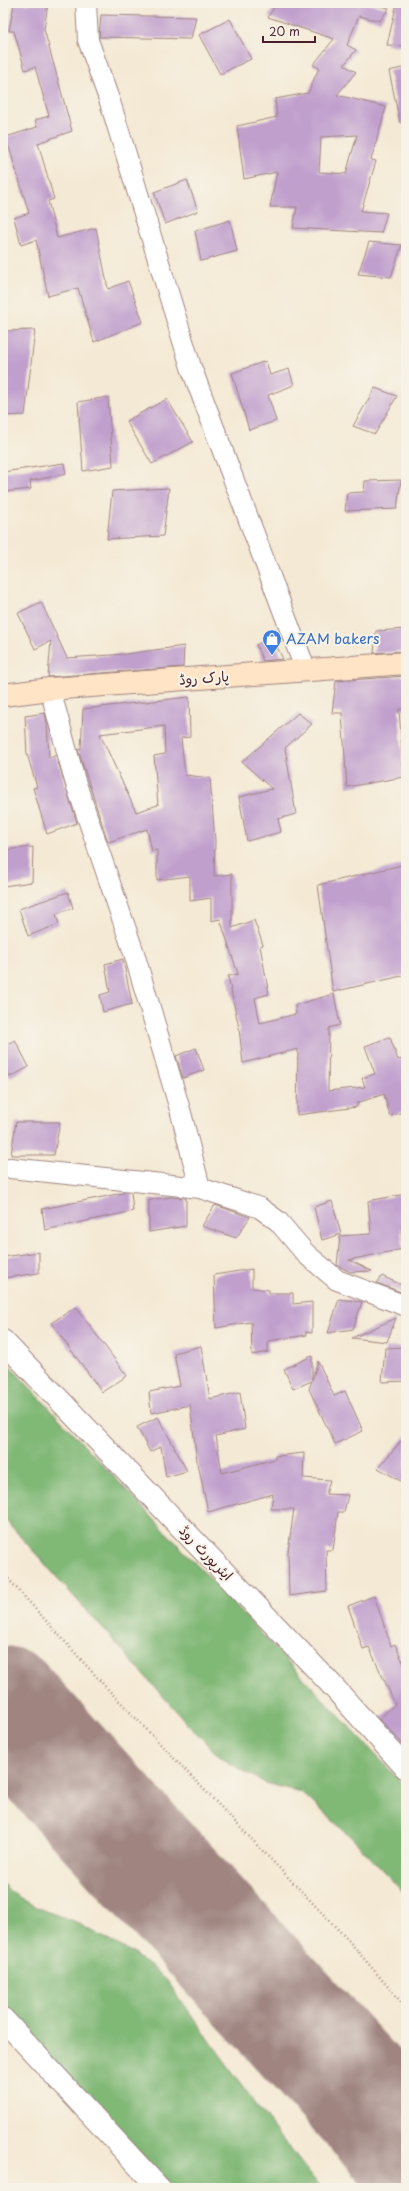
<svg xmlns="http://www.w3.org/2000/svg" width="409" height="2191" font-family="'Playpen Sans','Playpen Sans Arabic',sans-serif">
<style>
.forest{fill:#80b876;stroke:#656c50}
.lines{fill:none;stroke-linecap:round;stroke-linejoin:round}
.runway{stroke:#9f8480;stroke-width:118}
.building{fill:#c09fcd;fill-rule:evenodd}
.minor-casing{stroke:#9f8480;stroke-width:22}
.tertiary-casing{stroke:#9f8480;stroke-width:24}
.secondary-casing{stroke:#9f8480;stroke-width:24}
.path{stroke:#9f8480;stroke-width:2.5;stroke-dasharray:1 3;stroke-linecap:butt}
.minor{stroke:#fff;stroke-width:20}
.tertiary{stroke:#fff;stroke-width:22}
.secondary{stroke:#ffe4c6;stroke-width:22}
.labels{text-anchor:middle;stroke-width:4;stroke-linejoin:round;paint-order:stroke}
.shop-label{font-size:14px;fill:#366cbe;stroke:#f7f3e8;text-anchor:start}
.street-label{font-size:14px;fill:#4a1f2b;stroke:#f7f3e8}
</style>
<rect width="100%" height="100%" fill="#f7f3e8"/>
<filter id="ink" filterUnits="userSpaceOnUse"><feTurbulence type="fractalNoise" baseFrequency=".025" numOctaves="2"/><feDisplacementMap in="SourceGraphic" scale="8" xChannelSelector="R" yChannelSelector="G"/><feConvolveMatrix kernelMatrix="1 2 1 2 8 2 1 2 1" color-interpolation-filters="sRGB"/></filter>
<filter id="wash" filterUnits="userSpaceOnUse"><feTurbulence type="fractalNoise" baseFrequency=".012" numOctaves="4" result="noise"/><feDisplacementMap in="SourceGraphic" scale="16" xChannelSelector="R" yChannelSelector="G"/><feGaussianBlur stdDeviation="0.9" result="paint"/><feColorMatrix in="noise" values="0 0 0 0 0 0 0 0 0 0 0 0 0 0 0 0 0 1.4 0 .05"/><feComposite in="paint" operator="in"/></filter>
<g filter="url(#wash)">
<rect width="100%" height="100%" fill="#f4e9d4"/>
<path class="forest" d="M 3,1359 L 406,1787 L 406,1895 L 351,1837 L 301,1792 L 265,1783 L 221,1758 L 187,1723 L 3,1517 Z
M 3,1884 L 12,1893 L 34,1906 L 79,1924 L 131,1952 L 165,1978 L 267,2120 L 321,2188 L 167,2188 L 3,2008 Z"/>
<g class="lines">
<path class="runway" d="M 3,1705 L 406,2145"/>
</g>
<g id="blocks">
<path class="building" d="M 277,3 L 365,3 L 389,8 L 380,21 L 359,16 L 347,45 L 356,50 L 344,65 L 356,72 L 337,95 L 386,107 L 371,160 L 376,161 L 361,211 L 387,213 L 381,233 L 293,228 L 297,207 L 270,207 L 277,172 L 244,179 L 237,126 L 277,117 L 275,99 L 308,93 L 319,68 L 313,65 L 334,39 L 268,17 ZM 357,135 L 346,174 L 319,172 L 321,137 Z
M 397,3 L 406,3 L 406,46 L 387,45 Z
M 14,4 L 48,4 L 44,29 L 72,131 L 38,143 L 54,199 L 48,201 L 57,238 L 96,228 L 108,289 L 128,281 L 143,322 L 94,342 L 78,288 L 48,296 L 36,240 L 21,245 L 14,218 L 29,213 L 6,137 L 37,127 L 35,120 L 49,116 L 35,67 L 25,70 L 14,31 L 9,31 Z
M 101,15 L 196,17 L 191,39 L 99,37 Z
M 230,19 L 251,59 L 220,74 L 199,35 Z
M 406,67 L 406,122 L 400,123 L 389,71 Z
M 187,180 L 198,211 L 165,224 L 154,192 Z
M 230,220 L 237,251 L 201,261 L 195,231 Z
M 369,242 L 402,245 L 391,277 L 358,274 Z
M 35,330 L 25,415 L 3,416 L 3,331 Z
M 266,361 L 270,375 L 289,369 L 294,385 L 268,395 L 276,421 L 249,430 L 232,373 Z
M 375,388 L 397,396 L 375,434 L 353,426 Z
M 108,397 L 113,466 L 83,471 L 78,402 Z
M 167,399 L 193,442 L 152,464 L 126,421 Z
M 64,463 L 66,474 L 30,481 L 31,489 L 3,492 L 3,472 Z
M 401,480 L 397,509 L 345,511 L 347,493 L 364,492 L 365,481 Z
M 169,488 L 163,536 L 107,539 L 112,491 Z
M 41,602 L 67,658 L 126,654 L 184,646 L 183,667 L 48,677 L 51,641 L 35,649 L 18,613 Z
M 406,629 L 406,651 L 374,653 L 376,631 Z
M 272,637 L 283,659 L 263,661 L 256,645 Z
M 406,676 L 406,709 L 399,709 L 404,777 L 347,787 L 342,713 L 332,713 L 336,681 Z
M 189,697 L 190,737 L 181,738 L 185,775 L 210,778 L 215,841 L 214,876 L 232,874 L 232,928 L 254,920 L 263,945 L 260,946 L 269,994 L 255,998 L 260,1023 L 296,1014 L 295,1005 L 334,994 L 340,1025 L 329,1028 L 328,1091 L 365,1087 L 362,1078 L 375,1074 L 365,1046 L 390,1037 L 398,1060 L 406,1058 L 406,1111 L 390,1116 L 384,1094 L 357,1103 L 357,1107 L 297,1115 L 298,1049 L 243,1063 L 239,1028 L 228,976 L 238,974 L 220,919 L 211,921 L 211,898 L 190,901 L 190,876 L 157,880 L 157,850 L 152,851 L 147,829 L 108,842 L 78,750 L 81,749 L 83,709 ZM 164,726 L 165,754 L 154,756 L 158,805 L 136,812 L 100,734 Z
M 45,713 L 47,723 L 49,758 L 56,755 L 77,823 L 47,834 L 33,788 L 37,787 L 27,754 L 25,716 Z
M 298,713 L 312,724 L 285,748 L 296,814 L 278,819 L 281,832 L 247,841 L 239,797 L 272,789 L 242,762 Z
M 33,847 L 32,882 L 3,886 L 3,850 Z
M 406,864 L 406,975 L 333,992 L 318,885 Z
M 68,892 L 73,908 L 56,914 L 59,924 L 28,936 L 19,909 Z
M 123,959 L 132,1004 L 103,1012 L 100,995 L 110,992 L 105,964 Z
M 15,1040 L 29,1067 L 10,1077 L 3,1064 L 3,1046 Z
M 196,1048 L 204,1070 L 183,1078 L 176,1056 Z
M 16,1122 L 60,1122 L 54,1155 L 11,1155 Z
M 128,1192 L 131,1192 L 133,1211 L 45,1230 L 42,1209 Z
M 406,1194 L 406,1225 L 401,1226 L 403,1249 L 349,1260 L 372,1271 L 350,1272 L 337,1265 L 340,1236 L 371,1234 L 368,1201 Z
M 171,1197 L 186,1198 L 186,1226 L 149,1232 L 149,1200 Z
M 332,1201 L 341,1234 L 322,1240 L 314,1207 Z
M 215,1205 L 250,1217 L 236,1238 L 202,1226 Z
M 39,1252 L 39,1273 L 3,1278 L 3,1257 Z
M 252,1269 L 252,1288 L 269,1290 L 269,1293 L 293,1293 L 293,1304 L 312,1302 L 312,1333 L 305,1332 L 307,1335 L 268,1341 L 268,1352 L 252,1355 L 251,1322 L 216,1328 L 214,1275 Z
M 382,1276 L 406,1287 L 406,1294 L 377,1283 Z
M 339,1299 L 362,1302 L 353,1329 L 328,1333 Z
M 76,1307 L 127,1376 L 102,1392 L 51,1323 Z
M 396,1318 L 387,1342 L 352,1338 Z
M 201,1346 L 210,1399 L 240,1392 L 245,1429 L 216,1436 L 222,1473 L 275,1459 L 275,1456 L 304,1453 L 303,1478 L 330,1480 L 326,1494 L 348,1495 L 344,1512 L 338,1512 L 333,1550 L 326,1550 L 327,1591 L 289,1596 L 288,1552 L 294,1509 L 271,1509 L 273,1494 L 208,1512 L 199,1468 L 198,1469 L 190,1405 L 151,1413 L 149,1392 L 180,1386 L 174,1353 Z
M 406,1347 L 406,1381 L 382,1382 L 385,1348 Z
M 312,1356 L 312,1380 L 318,1361 L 334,1396 L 345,1391 L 363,1431 L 335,1444 L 309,1389 L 312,1381 L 293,1389 L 284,1369 Z
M 158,1417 L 165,1430 L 187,1471 L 166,1477 L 161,1446 L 150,1452 L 137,1427 Z
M 406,1435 L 406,1484 L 378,1468 Z
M 374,1596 L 391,1646 L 395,1644 L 406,1669 L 406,1747 L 379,1719 L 395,1704 L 369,1647 L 363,1649 L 348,1606 Z"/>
</g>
</g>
<g filter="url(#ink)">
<use href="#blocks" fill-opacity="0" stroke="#9f8480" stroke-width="1"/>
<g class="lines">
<g class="minor-casing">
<path id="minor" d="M 86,3 L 88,40 L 110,102 L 191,367 L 306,671
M 50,689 L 75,781 L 134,953 L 181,1113 L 200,1188
M 10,1168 L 200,1188 L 243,1202 L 260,1208 L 278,1221 L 306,1254 L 337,1280 L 406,1306"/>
</g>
<g class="tertiary-casing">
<path id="tertiary" d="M 3,1341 L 329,1682 L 406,1768
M 3,2019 L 159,2188"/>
</g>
<g class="secondary-casing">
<path id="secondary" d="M 3,695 L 50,689 L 406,663"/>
</g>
<path class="path" d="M 3,1573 L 104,1685 L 349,1941 L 406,2008"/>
<use href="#minor" class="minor"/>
<use href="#tertiary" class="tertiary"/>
<use href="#secondary" class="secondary"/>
</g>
</g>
<defs>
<g id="shop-pin" transform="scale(1)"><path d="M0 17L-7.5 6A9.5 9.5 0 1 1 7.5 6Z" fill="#3f7fe0" stroke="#f7f3e8"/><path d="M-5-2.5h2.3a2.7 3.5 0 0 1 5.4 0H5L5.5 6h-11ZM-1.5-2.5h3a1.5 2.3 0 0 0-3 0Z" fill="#fff"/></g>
</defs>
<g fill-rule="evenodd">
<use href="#shop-pin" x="272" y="639"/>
</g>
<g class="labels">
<g class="shop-label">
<text x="286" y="644">AZAM bakers</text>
</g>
<g class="street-label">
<text transform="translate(204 678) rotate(-4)" y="5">پارک روڈ</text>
<text transform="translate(206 1553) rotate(46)" y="5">ایئرپورٹ روڈ</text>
</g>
</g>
<rect width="409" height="2191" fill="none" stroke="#f7f3e8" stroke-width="16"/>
<path d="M263 36v6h52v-6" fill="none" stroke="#4a1f2b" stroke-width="2"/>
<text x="269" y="36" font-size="12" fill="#4a1f2b" stroke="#f7f3e8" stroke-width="3" paint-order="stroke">20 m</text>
</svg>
